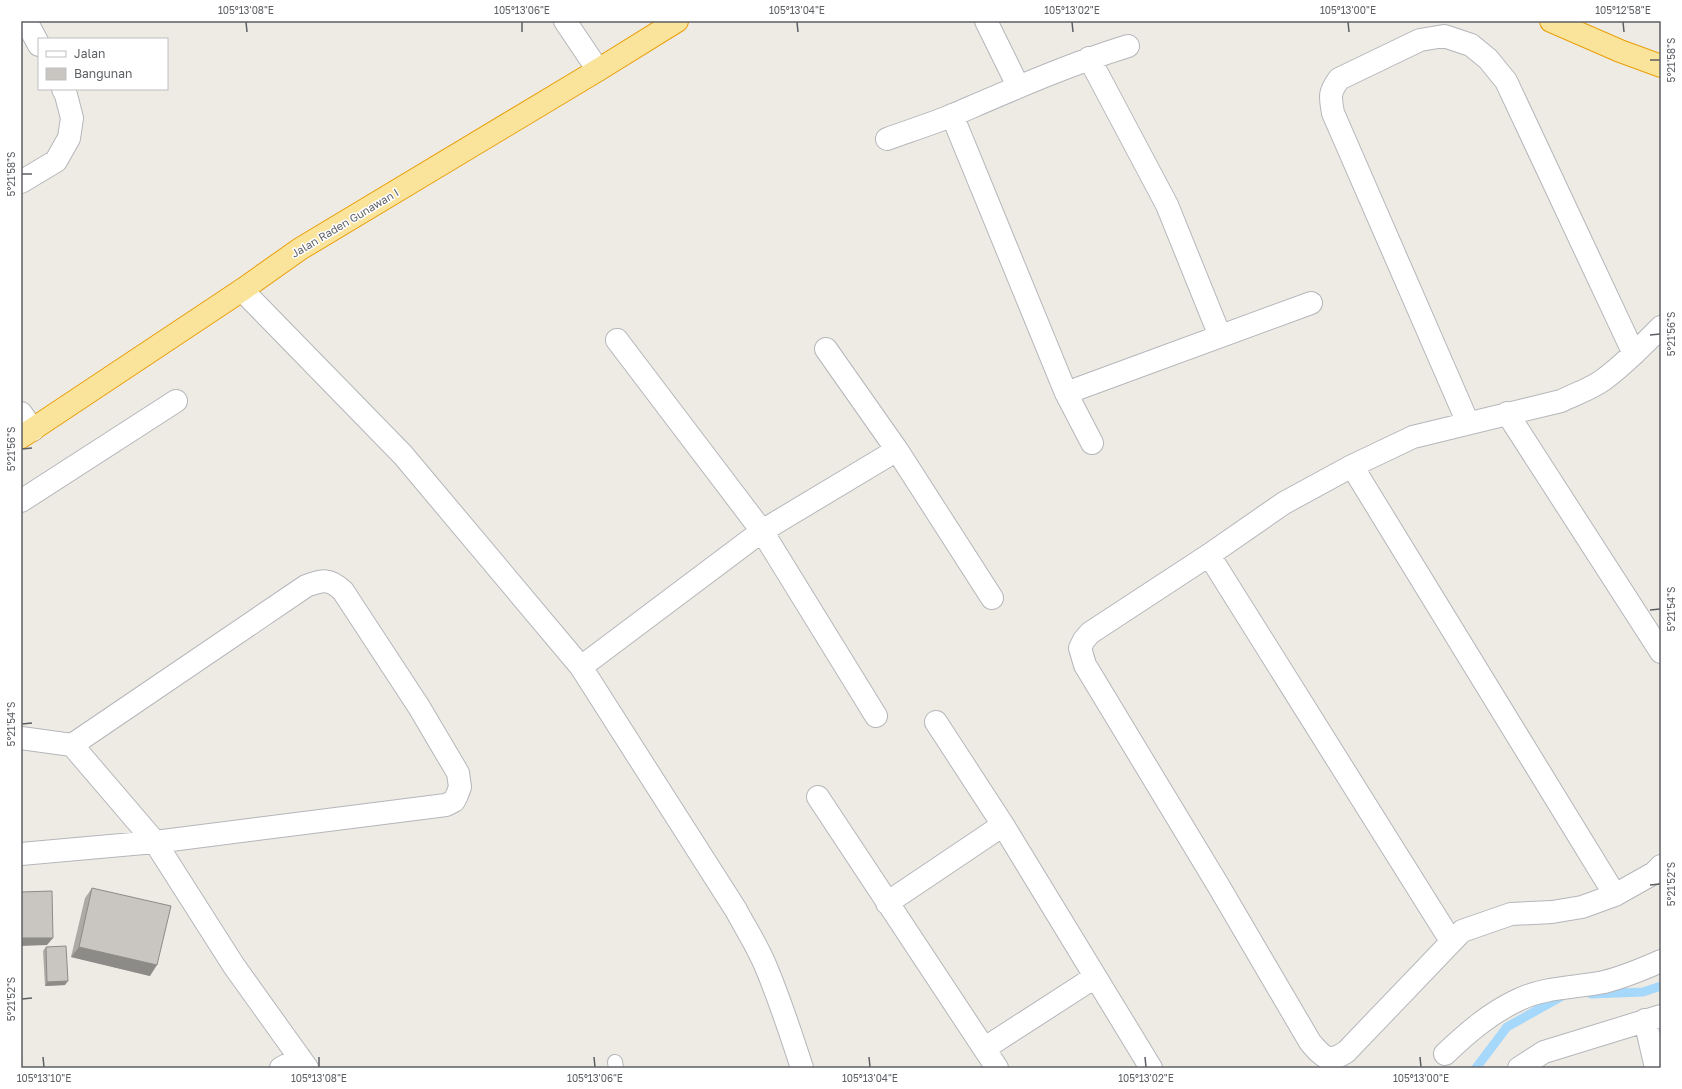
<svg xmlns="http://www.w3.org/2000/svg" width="1682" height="1089" font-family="'Golos Text',sans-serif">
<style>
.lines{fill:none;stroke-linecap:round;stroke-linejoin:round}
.stream{stroke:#a6d8fc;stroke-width:9}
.service-casing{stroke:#b4b6ba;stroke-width:16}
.minor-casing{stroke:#b4b6ba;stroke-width:24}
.trunk-casing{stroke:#e99e08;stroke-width:24}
.service{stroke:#fff;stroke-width:14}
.minor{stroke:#fff;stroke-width:22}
.trunk{stroke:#fae49c;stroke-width:22}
.wall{fill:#adaaa6}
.shaded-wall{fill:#8d8b87}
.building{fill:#c9c6c1;stroke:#8d8b87}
.ticks{fill:none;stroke:#5c5f64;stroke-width:1.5}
.labels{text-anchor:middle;stroke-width:3;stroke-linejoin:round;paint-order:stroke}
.street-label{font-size:11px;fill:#5c5f64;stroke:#fff}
.neatline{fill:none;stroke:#5c5f64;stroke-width:1.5}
.ticks-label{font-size:10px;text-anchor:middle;fill:#5c5f64}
</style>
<rect width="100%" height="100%" fill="#eeebe4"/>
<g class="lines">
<path class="stream" d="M 1591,994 L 1643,992 L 1661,986
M 1476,1068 L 1507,1027 L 1564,995"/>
<g class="service-casing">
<path id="service" d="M 615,1062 L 616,1068"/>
</g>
<g class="minor-casing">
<path id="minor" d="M 26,21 L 39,45
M 565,21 L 598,70
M 986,21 L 1018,86
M 1089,58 L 1167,205 L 1220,336
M 952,115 L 1066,393 L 1092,443
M 887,139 C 909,131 931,124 953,115 C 1011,90 1067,65 1128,46
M 21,182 L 56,161 L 69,138 L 72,118 L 66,95 L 63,89
M 242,290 L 403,455 L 581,667 L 736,910 C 746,929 758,947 766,967 C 780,1000 791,1034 802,1068
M 1661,327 C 1643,345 1624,365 1603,380 C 1591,389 1575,394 1561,401 L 1413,437 L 1352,466 L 1284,503 L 1209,555 L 1090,633 L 1084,640 L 1080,648 L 1085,665 L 1218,885 L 1310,1042 C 1323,1057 1328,1064 1346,1052 L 1462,931 L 1511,914 L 1552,912 L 1582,907 L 1615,895 L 1654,873 L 1661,866
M 617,340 L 762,531 L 876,716
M 826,349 L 897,450 L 992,598
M 1066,393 L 1311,303
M 21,413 L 33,430
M 1507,413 L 1661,652
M 1468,423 L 1333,113 C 1330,96 1329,93 1339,79 L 1420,40 L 1444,36 L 1471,45 L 1488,59 L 1506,81 L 1634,354
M 1352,466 L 1615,895
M 21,501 L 176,401
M 1209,555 L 1451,941
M 581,667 L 762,531 L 897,450
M 936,722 L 1003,825 L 1151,1068
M 21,738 L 72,745 L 155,842 L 234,966 L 307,1068
M 818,797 L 997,1068
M 21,854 L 155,842 L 446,805 L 454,801 L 457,795 L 460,787 L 458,773 L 419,707 L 343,591 C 329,578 323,580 306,586 L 72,745
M 887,903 L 1003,825
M 1645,1020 L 1656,1068
M 985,1048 L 1095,977
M 1445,1054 C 1467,1033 1490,1013 1518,1000 C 1544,987 1575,988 1604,982 C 1624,977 1643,969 1661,961
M 281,1068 L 300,1058
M 1519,1068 L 1544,1052 L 1661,1016"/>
</g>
<g class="trunk-casing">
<path id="trunk" d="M 1551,21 L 1620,51 L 1661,66
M 21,437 L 242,290 L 300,249 L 598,70 L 677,21"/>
</g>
<use href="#service" class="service"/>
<use href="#minor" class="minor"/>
<use href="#trunk" class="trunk"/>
</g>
<path class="wall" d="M 92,888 L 150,976 L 71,957 L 85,898 Z
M 46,947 L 65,985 L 45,986 L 43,951 Z"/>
<path class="shaded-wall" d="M 21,938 L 53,938 L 47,945 L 21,946 Z
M 79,947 L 157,965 L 150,976 L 71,957 Z
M 68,981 L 65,985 L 45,986 L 47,982 Z"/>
<path class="building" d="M 92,888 L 171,906 L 157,965 L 79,947 Z
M 52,891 L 53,938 L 21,938 L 21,892 Z
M 66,946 L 68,981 L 47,982 L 46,947 Z
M 21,1043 L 22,1068 L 21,1068 Z"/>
<path class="ticks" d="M 246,22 L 247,32M 522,22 L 522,32M 797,22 L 798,32M 1072,22 L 1073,32M 1348,22 L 1349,32M 1623,22 L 1624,32M 1650,60 L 1660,60M 22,174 L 32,174M 1650,335 L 1660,334M 22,449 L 32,448M 1650,610 L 1660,609M 22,724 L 32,723M 1650,885 L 1660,884M 22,999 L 32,998M 43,1057 L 44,1067M 319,1057 L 319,1067M 594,1057 L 595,1067M 869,1057 L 870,1067M 1145,1057 L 1146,1067M 1420,1057 L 1421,1067"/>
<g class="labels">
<g class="street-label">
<text transform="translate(345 223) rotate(-31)" y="4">Jalan Raden Gunawan I</text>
</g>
</g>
<rect width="1682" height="1089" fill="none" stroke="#ffffff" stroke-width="44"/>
<rect x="38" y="38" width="130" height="52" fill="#ffffff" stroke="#bebfc1"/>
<rect x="46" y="51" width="20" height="6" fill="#ffffff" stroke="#bebfc1"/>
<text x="74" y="58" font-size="12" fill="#5c5f64">Jalan</text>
<rect x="46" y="68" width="20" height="12" fill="#c9c6c1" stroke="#bebfc1"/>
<text x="74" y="78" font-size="12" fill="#5c5f64">Bangunan</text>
<rect x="22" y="22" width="1638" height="1045" class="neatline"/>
<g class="ticks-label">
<text x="246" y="14">105°13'08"E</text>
<text x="522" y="14">105°13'06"E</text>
<text x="797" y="14">105°13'04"E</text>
<text x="1072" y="14">105°13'02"E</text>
<text x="1348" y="14">105°13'00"E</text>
<text x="1623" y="14">105°12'58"E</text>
<text transform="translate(1671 60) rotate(-90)" y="4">5°21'58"S</text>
<text transform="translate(11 174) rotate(-90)" y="4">5°21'58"S</text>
<text transform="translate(1671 334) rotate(-90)" y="4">5°21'56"S</text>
<text transform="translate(11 449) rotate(-90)" y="4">5°21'56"S</text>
<text transform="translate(1671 609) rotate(-90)" y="4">5°21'54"S</text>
<text transform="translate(11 724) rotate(-90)" y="4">5°21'54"S</text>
<text transform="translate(1671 884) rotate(-90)" y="4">5°21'52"S</text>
<text transform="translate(11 999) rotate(-90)" y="4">5°21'52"S</text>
<text x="44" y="1082">105°13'10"E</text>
<text x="319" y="1082">105°13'08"E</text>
<text x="595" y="1082">105°13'06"E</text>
<text x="870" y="1082">105°13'04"E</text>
<text x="1146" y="1082">105°13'02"E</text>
<text x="1421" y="1082">105°13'00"E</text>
</g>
</svg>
